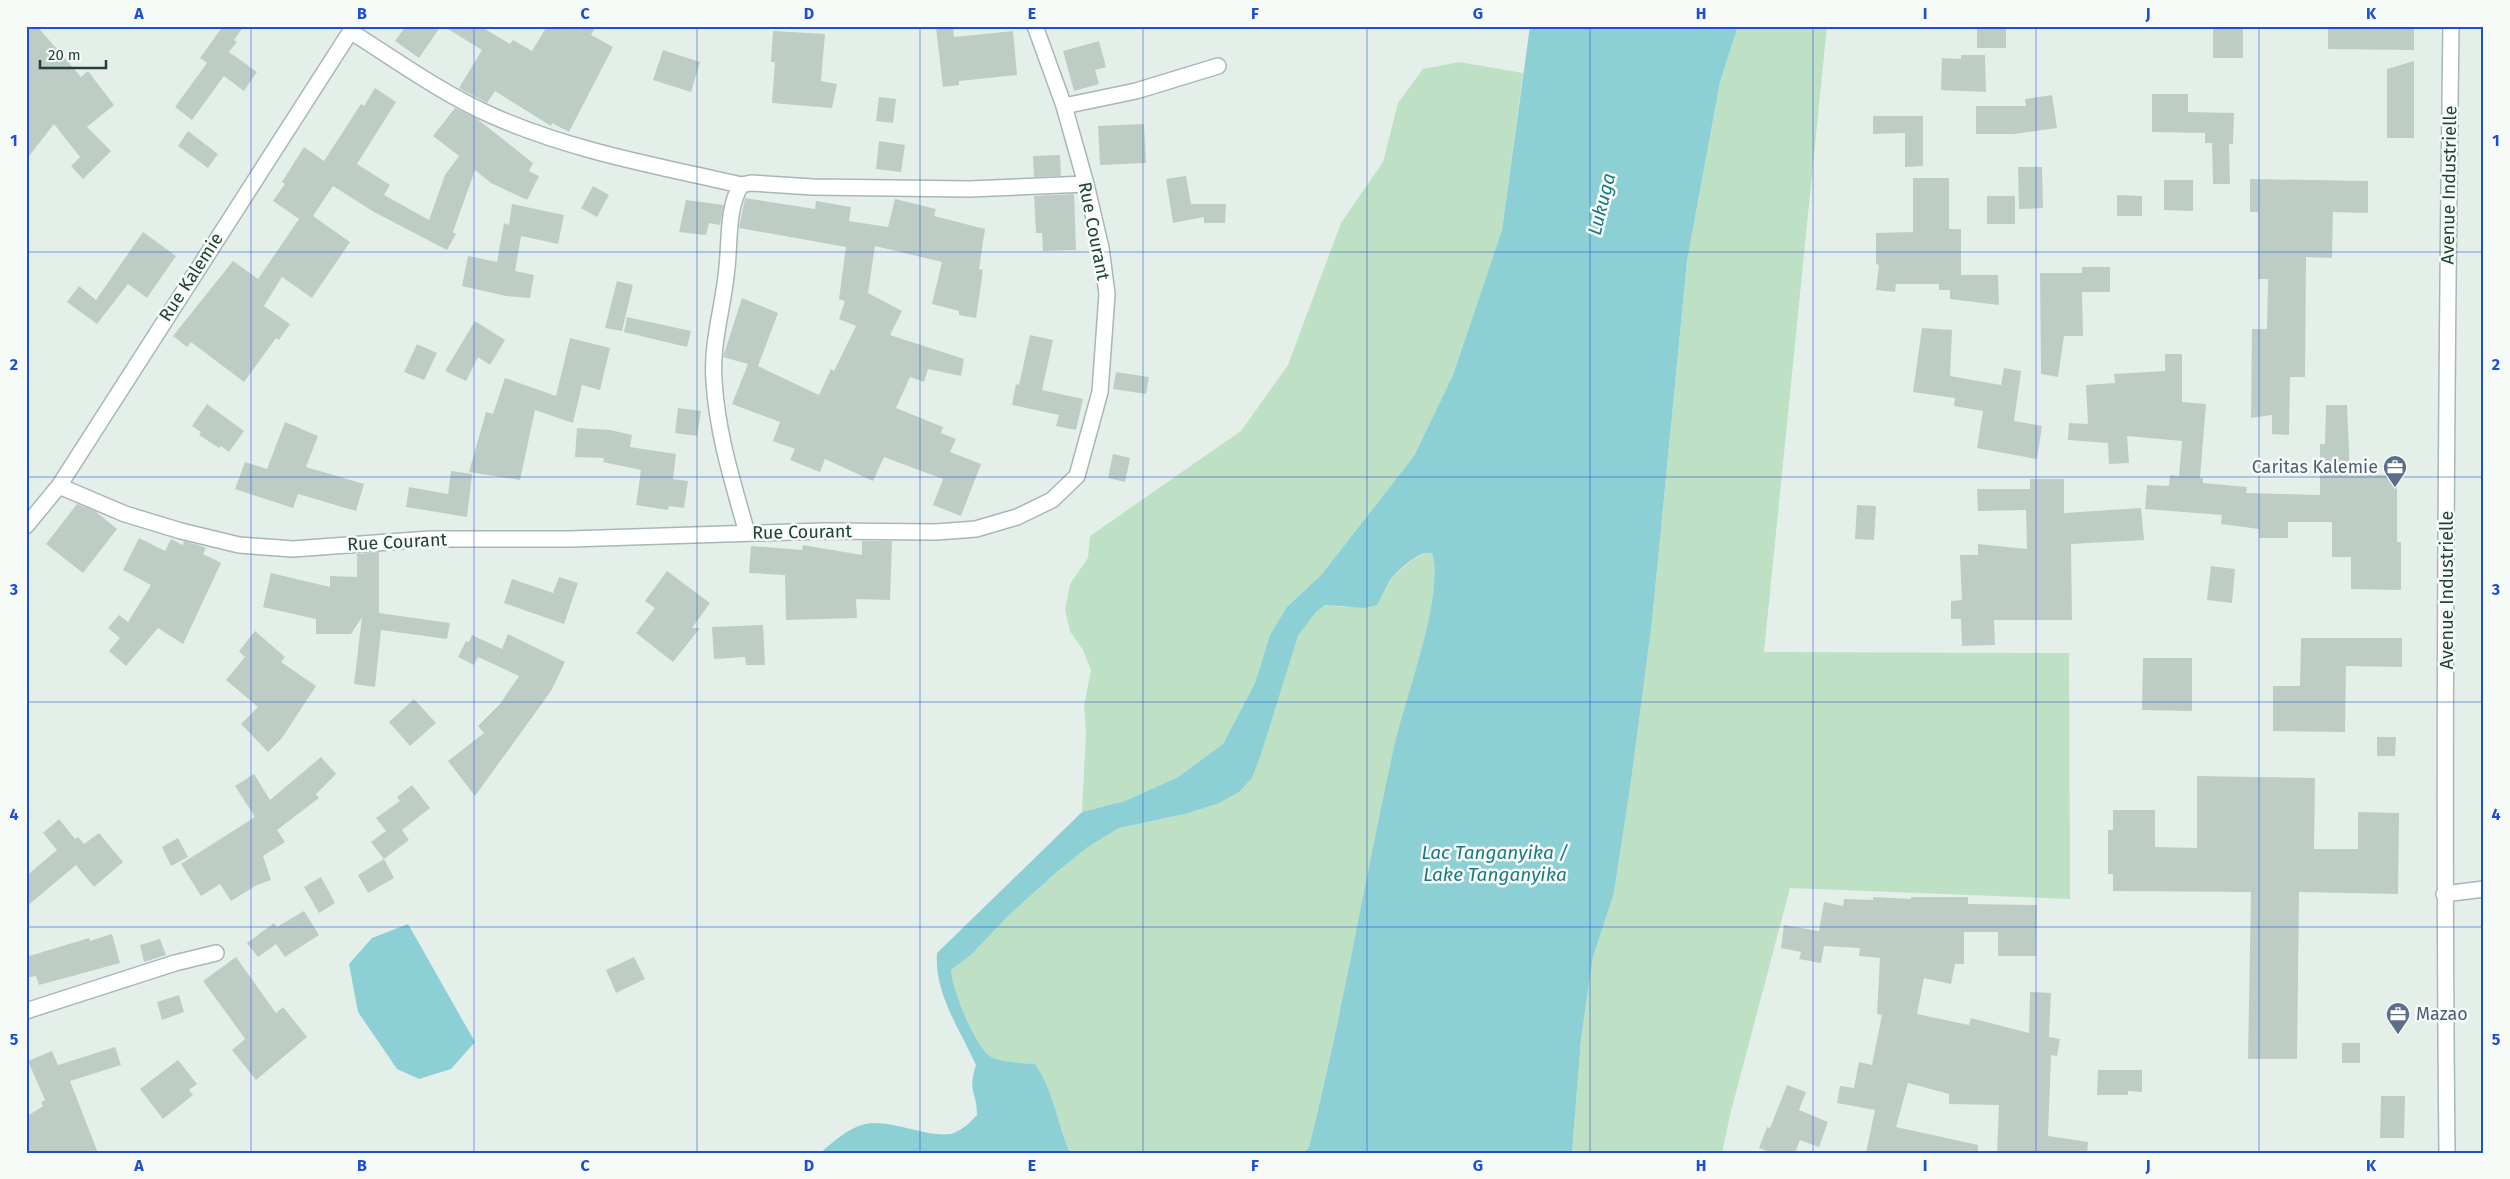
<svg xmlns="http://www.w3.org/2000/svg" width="2510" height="1179" font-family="'Fira Sans',sans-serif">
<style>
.green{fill:#bee0c4}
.water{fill:#8cd0d5}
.building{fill:#bdcdc5}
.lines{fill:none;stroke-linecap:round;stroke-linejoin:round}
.minor-casing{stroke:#a7b8b1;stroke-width:18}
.minor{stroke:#fff;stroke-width:15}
.grid{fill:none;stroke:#1d4ed8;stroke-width:1;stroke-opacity:0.55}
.labels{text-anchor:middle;stroke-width:5;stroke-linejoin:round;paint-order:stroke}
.street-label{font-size:18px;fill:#234237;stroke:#f6fbf8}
.service-label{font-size:18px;fill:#4e5e75;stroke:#f6fbf8;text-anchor:end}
.water-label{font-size:19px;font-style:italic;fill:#1a7981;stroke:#f6fbf8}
.neatline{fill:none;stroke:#1d4ed8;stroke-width:2}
.grid-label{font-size:16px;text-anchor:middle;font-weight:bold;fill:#1d4ed8}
</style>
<rect width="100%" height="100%" fill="#e5efea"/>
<path class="green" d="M 1738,26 L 1827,26 L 1764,652 L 2069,653 L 2070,899 L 1790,888 L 1730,1115 L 1722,1153 L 1572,1153 L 1581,1039 L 1593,957 L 1614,893 L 1632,774 L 1652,621 L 1687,261 L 1720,82 Z
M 1459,62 L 1523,73 L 1502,230 L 1453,375 L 1414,456 L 1322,574 L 1286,608 L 1270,635 L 1255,683 L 1223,744 L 1178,777 L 1125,801 L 1082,812 L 1086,733 L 1084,706 L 1091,670 L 1083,650 L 1070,631 L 1065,609 L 1070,584 L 1088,558 L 1090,536 L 1241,431 L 1288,365 L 1341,223 L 1383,162 L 1398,103 L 1423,69 Z
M 1428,552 L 1432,553 C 1445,596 1404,703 1393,751 C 1364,883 1342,1016 1309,1147 L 1305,1153 L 1070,1153 C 1057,1123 1054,1091 1035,1064 C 1024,1063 1002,1062 993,1058 C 975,1049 952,990 951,970 L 971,955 L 1008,916 L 1058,871 L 1088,847 L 1119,828 L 1185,814 L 1217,804 L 1268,729 L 1298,636 L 1316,612 L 1325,605 L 1344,607 L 1377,605 L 1394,575 L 1414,559 Z"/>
<path class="water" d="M 1530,26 L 1738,26 L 1720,82 L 1687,261 L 1652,621 L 1632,774 L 1614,893 L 1593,957 L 1581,1039 L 1572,1153 L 1305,1153 L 1309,1147 C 1342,1016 1364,883 1393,751 C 1403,704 1445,596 1432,553 C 1421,550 1403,566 1395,574 C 1388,582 1383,595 1377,605 L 1365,608 L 1325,605 L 1316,612 L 1298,636 L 1260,757 L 1252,778 L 1239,792 L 1217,804 L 1185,814 L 1119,828 L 1088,847 L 1058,871 L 1008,916 L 971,955 L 951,970 C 952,990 976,1050 993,1058 C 1002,1062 1024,1063 1035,1064 C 1054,1091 1057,1123 1070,1153 L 820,1153 C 833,1142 848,1128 865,1124 C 891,1118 937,1142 956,1132 C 964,1128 971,1122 977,1115 C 977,1091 967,1093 976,1065 C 960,1030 934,993 937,953 L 1082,812 L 1125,801 L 1178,777 L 1223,744 L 1255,683 L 1270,635 L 1286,608 L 1322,574 L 1414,456 L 1453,375 L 1502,230 Z
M 408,924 L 475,1042 L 451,1069 L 419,1079 L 397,1069 L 358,1012 L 349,964 L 372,938 Z"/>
<path class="building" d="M 26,26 L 37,26 L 81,77 L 88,71 L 114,105 L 87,127 L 111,151 L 83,179 L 71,166 L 80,157 L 54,124 L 26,160 Z
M 223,26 L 244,26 L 234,40 L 237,42 L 229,52 L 257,72 L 244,91 L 224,76 L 192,120 L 175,107 L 207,63 L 200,58 Z
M 406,26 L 441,26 L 419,58 L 395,41 Z
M 443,26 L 480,26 L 510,44 L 513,40 L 532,51 L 547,26 L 596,26 L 591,35 L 613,47 L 569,132 L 552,123 L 551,126 L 495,91 L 487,103 L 459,88 L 482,50 Z
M 953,26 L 954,37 L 1013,31 L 1017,75 L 959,81 L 959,85 L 943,87 L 936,28 Z
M 1977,26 L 2006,26 L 2006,48 L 1977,48 Z
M 2213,26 L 2243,26 L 2243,58 L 2213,58 Z
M 2328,26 L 2414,26 L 2414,50 L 2328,49 Z
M 773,31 L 825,34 L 821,81 L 837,84 L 832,108 L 772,103 L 775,62 L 771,62 Z
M 1099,41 L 1106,67 L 1095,70 L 1099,84 L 1074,91 L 1063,51 Z
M 663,50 L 700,62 L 691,92 L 653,80 Z
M 1961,55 L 1985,55 L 1986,92 L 1941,90 L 1942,58 L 1961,59 Z
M 2414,61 L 2414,138 L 2387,138 L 2387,69 Z
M 375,88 L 396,102 L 357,164 L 390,185 L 384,195 L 429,220 L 445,175 L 459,156 L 433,136 L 455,108 L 476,118 L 533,163 L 529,171 L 539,176 L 527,200 L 491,183 L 475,170 L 453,232 L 456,234 L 447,250 L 374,212 L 333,186 L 313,216 L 350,242 L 312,298 L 282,277 L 264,306 L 290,324 L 279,340 L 276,338 L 244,382 L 191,342 L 187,347 L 173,336 L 233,261 L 258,279 L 299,219 L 273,201 L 285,184 L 282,182 L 304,147 L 324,161 L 361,104 L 364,106 Z
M 2152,94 L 2188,94 L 2188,112 L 2234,113 L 2233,144 L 2229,144 L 2230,184 L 2213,184 L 2212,143 L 2205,143 L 2205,133 L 2152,132 Z
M 2052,95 L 2057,128 L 2014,134 L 1976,134 L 1976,106 L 2026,106 L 2025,99 Z
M 879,97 L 896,99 L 893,123 L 876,121 Z
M 1873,116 L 1923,116 L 1923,166 L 1905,167 L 1905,133 L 1873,134 Z
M 1144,124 L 1146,163 L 1100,165 L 1098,126 Z
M 188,131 L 218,154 L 208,168 L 178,146 Z
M 879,141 L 905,145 L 901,172 L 876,169 Z
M 1060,155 L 1061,176 L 1034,177 L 1033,156 Z
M 2018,167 L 2042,167 L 2043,208 L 2019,209 Z
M 1186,176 L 1191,204 L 1226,204 L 1225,223 L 1204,223 L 1204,217 L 1173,223 L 1166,179 Z
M 1913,178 L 1949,178 L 1949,229 L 1961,229 L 1961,275 L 1998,275 L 1999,305 L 1950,299 L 1950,290 L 1939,290 L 1939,284 L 1896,284 L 1895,292 L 1876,290 L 1879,265 L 1876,264 L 1876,233 L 1913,232 Z
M 2250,179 L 2368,181 L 2368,213 L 2333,212 L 2332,258 L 2306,257 L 2305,377 L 2290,377 L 2289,435 L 2272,434 L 2272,415 L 2251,418 L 2252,329 L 2267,329 L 2268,279 L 2258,279 L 2258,212 L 2250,212 Z
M 2164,180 L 2193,180 L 2193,211 L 2164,210 Z
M 593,186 L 609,195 L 597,217 L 581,208 Z
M 1074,194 L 1076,250 L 1043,251 L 1042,233 L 1036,233 L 1034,196 Z
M 2117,195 L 2142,196 L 2142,216 L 2117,216 Z
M 1987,196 L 2015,196 L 2015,224 L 1987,224 Z
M 745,198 L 815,209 L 816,201 L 851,207 L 849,221 L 888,227 L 895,199 L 936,209 L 934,216 L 985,229 L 979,269 L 983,270 L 976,318 L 959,315 L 959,311 L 932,304 L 942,262 L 875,246 L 868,293 L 902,311 L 890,335 L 964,359 L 961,376 L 928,369 L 924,382 L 910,377 L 896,408 L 943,427 L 941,433 L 956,439 L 950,452 L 981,464 L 961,516 L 933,505 L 943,479 L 884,457 L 873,481 L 825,459 L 820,472 L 790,460 L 795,449 L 773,441 L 780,422 L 732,404 L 748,364 L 723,357 L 724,354 L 742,298 L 778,313 L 758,366 L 819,395 L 831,369 L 834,371 L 856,326 L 839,319 L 845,301 L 839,299 L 846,247 L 739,228 Z
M 686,200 L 724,205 L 720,225 L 709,223 L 706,235 L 679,232 Z
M 512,204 L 564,215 L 558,244 L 521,236 L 515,271 L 534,275 L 530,298 L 506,296 L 462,286 L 468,256 L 497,262 L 504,223 L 509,225 Z
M 143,232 L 176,256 L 147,298 L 128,284 L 97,324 L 67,302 L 79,286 L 96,300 Z
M 2082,267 L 2110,267 L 2110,292 L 2082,292 L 2083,336 L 2064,336 L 2058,377 L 2041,374 L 2040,273 L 2082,273 Z
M 617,281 L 633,285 L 622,331 L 605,328 Z
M 627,317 L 691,331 L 687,347 L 624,332 Z
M 475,321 L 505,340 L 490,365 L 478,357 L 466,381 L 445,371 Z
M 1922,328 L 1952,330 L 1950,376 L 2001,385 L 2004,368 L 2021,371 L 2014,421 L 2042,426 L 2037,459 L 1977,448 L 1983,411 L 1954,406 L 1955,398 L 1913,392 Z
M 1030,335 L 1053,340 L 1042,390 L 1083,399 L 1076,430 L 1056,426 L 1059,415 L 1012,405 L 1016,384 L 1019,385 Z
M 570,338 L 610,348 L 600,390 L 582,385 L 573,423 L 535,410 L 520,480 L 469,472 L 486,412 L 493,414 L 505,378 L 556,396 Z
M 417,344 L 437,353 L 424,380 L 404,372 Z
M 2165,354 L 2182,354 L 2182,402 L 2206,404 L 2200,478 L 2203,478 L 2203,483 L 2247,487 L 2246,493 L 2320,495 L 2320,444 L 2325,444 L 2326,405 L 2347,405 L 2350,475 L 2397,475 L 2397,542 L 2401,542 L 2401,590 L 2351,589 L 2351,557 L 2332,557 L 2332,522 L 2288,522 L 2288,538 L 2259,538 L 2259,529 L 2221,524 L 2222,515 L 2145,509 L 2147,485 L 2169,486 L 2170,475 L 2179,476 L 2182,441 L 2127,436 L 2129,463 L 2109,464 L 2108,443 L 2068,440 L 2069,423 L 2088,424 L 2086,385 L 2115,383 L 2114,374 L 2165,371 Z
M 1116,372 L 1149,377 L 1146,394 L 1113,389 Z
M 207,404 L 244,431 L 229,452 L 221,446 L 219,448 L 199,435 L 201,432 L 192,426 Z
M 678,408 L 701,411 L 697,436 L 675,433 Z
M 285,422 L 318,436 L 306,467 L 364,484 L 356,511 L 298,494 L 293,508 L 235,489 L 245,462 L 267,469 Z
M 577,428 L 610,430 L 632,435 L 630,447 L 676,454 L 673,479 L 688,481 L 684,508 L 669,506 L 668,510 L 636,505 L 641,470 L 603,462 L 604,458 L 575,457 Z
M 1113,454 L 1130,458 L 1125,482 L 1108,478 Z
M 451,471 L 472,474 L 467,517 L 406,507 L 409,487 L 448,494 Z
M 2030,479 L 2064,479 L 2064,513 L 2141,508 L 2144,540 L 2071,544 L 2072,620 L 1994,620 L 1995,645 L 1962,646 L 1961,619 L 1951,619 L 1951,601 L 1962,600 L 1960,555 L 1978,555 L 1978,544 L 2027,549 L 2026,510 L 1978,511 L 1977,489 L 2030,489 Z
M 77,504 L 95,511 L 117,529 L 83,573 L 46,544 Z
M 1857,505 L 1876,506 L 1874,540 L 1855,539 Z
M 139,538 L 165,551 L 171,539 L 183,545 L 184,541 L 198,545 L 206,548 L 203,554 L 221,563 L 183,644 L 158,628 L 126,666 L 109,651 L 120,638 L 108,628 L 119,615 L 128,622 L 151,585 L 123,570 Z
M 862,541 L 892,541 L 890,600 L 856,599 L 857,618 L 786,620 L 785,575 L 749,573 L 751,546 L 802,550 L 803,545 L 862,555 Z
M 379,552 L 379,613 L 450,623 L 447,639 L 381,630 L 375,687 L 354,684 L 362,617 L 351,634 L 316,634 L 316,619 L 263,607 L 271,573 L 330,587 L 330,576 L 357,577 L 357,554 Z
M 2211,566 L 2235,569 L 2232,603 L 2207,600 Z
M 667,571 L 710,603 L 692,628 L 700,628 L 673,662 L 636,633 L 655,608 L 645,601 Z
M 559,577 L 578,583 L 564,624 L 504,603 L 512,579 L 553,593 Z
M 763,625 L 765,665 L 746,665 L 745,657 L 714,659 L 712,627 Z
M 255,631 L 285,657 L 281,662 L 316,686 L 282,738 L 268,752 L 241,724 L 258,707 L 226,680 L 245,657 L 239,651 Z
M 508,634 L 565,662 L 551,691 L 475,796 L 448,761 L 484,733 L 478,726 L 500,704 L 519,676 L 478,657 L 474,665 L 458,657 L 466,641 L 469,642 L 472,635 L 502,649 Z
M 2301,638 L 2402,638 L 2402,667 L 2346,666 L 2345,732 L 2273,731 L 2273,686 L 2300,686 Z
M 2143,658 L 2192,658 L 2192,711 L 2142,710 Z
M 414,699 L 436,723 L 410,746 L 389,722 Z
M 2377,737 L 2396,737 L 2395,756 L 2377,756 Z
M 321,757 L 336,774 L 316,794 L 319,798 L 277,830 L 285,842 L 263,856 L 271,880 L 257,885 L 231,901 L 220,884 L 201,896 L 181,864 L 255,817 L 235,786 L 254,774 L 270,800 Z
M 2197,776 L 2315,778 L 2314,849 L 2358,849 L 2358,812 L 2399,813 L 2398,894 L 2299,892 L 2297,1059 L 2248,1059 L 2251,892 L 2113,891 L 2113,874 L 2108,874 L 2108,830 L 2113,830 L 2113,810 L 2155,810 L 2155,847 L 2197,848 Z
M 412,785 L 430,808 L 402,830 L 409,840 L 384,859 L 371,842 L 386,831 L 376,818 L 400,801 L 397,797 Z
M 59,819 L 75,839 L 78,837 L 84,844 L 99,833 L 123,862 L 94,887 L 76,865 L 26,907 L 26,876 L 57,850 L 43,833 Z
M 178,838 L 188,857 L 171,866 L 162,847 Z
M 384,859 L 394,878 L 368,893 L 358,875 Z
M 321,877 L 335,903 L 319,913 L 304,887 Z
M 1873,897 L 1911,899 L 1911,897 L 1968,897 L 1968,904 L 2037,905 L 2036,956 L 1998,956 L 1998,932 L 1964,932 L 1964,964 L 1955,964 L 1951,984 L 1924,978 L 1917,1014 L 1969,1025 L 1971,1018 L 2029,1033 L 2030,992 L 2051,993 L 2049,1037 L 2060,1039 L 2057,1056 L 2051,1055 L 2048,1136 L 2088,1142 L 2087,1153 L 1997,1153 L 1999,1105 L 1949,1104 L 1949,1094 L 1908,1083 L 1896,1127 L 1978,1145 L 1978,1153 L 1866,1153 L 1875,1110 L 1837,1103 L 1840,1086 L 1854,1088 L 1859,1062 L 1872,1065 L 1882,1015 L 1877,1014 L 1880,958 L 1859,956 L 1860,948 L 1824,946 L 1821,963 L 1799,959 L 1801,952 L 1781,948 L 1784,925 L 1819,931 L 1824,902 L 1843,906 L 1844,899 L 1873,900 Z
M 304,911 L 319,935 L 285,957 L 276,944 L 258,957 L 247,943 L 274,923 L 277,927 Z
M 112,934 L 120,963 L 39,985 L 36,976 L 26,978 L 26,957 L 89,938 L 90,941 Z
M 160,939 L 166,955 L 144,962 L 140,945 Z
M 236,957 L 276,1013 L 283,1007 L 307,1037 L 256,1080 L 232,1050 L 245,1039 L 230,1018 L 232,1017 L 230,1018 L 203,981 Z
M 634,957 L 645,979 L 616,993 L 606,970 Z
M 179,995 L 184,1012 L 162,1020 L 157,1002 Z
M 2342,1043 L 2360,1043 L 2360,1063 L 2342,1063 Z
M 115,1047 L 121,1065 L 70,1081 L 98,1153 L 26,1153 L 26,1117 L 43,1106 L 41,1102 L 45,1100 L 28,1061 L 52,1051 L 58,1065 Z
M 178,1060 L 197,1084 L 189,1090 L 193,1095 L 163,1119 L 140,1089 Z
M 2098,1070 L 2142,1070 L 2142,1092 L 2128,1091 L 2128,1095 L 2097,1095 Z
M 1787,1085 L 1806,1092 L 1799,1110 L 1828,1122 L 1819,1147 L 1800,1140 L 1795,1153 L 1772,1153 L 1759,1148 L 1767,1127 L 1770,1128 Z
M 2381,1096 L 2405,1096 L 2404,1138 L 2380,1138 Z"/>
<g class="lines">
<g class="minor-casing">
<path id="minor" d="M 350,31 C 397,61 443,94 493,116 C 572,151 658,166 741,185
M 1064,106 L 1136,91 L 1218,66
M 59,486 L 125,514 L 181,531 L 239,545 L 293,549 L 430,539 L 570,539 L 823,531 L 936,532 L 976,529 L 1017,517 L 1052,500 L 1077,476 L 1100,392 L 1107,294 L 1101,248 L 1086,184 L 1064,106 L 1035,26
M 26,526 L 59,486 L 354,26
M 747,533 C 733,483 717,433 714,381 C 711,342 724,305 727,267 C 730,241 727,208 741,185 L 751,183 L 813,187 L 969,189 L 1086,184
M 2444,894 L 2484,889
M 26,1011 L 175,963 L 216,953
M 2447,1153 C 2443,777 2446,402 2451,26"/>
</g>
<use href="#minor" class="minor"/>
</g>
<path class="grid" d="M 251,26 L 251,1153M 474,26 L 474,1153M 697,26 L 697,1153M 920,26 L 920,1153M 1143,26 L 1143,1153M 1367,26 L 1367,1153M 1590,26 L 1590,1153M 1813,26 L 1813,1153M 2036,26 L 2036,1153M 2259,26 L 2259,1153M 26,252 L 2484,252M 26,477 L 2484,477M 26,702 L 2484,702M 26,927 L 2484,927"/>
<defs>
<g id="office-pin" transform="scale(1.25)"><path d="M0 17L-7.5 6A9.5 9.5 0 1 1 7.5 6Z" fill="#5c6f8a" stroke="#f6fbf8"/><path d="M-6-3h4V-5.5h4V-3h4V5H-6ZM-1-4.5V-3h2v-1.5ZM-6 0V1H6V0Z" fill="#fff"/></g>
</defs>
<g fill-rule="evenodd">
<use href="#office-pin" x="2395" y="467"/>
<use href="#office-pin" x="2398" y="1014"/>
</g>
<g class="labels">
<g class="street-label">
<text transform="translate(2449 185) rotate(-89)" y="6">Avenue Industrielle</text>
<text transform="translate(1094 231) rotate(79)" y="6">Rue Courant</text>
<text transform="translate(191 277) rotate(-57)" y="6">Rue Kalemie</text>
<text transform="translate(802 532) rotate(-1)" y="6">Rue Courant</text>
<text transform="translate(397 542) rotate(-3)" y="6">Rue Courant</text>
<text transform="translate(2447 590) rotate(-90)" y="6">Avenue Industrielle</text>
</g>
<g class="service-label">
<text x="2378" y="473">Caritas Kalemie</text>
<text x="2416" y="1020" text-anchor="start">Mazao</text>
</g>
<g class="water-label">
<text transform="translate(1601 204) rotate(-76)" y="7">Lukuga</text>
<text x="1495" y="859">Lac Tanganyika /<tspan x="1495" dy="22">Lake Tanganyika</tspan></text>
</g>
</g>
<rect width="2510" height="1179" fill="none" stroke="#f6fbf8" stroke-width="55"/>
<path d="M40 60v8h66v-8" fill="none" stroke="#234237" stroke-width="2.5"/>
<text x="48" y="60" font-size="15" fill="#234237" stroke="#f6fbf8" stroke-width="4" paint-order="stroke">20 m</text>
<rect x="28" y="28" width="2454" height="1124" class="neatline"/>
<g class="grid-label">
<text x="139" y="19">A</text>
<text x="362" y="19">B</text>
<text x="585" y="19">C</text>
<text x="809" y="19">D</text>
<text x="1032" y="19">E</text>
<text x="1255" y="19">F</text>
<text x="1478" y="19">G</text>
<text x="1701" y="19">H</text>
<text x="1925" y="19">I</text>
<text x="2148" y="19">J</text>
<text x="2371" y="19">K</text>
<text x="14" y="146">1</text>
<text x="2496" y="146">1</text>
<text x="14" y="370">2</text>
<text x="2496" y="370">2</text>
<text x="14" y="595">3</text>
<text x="2496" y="595">3</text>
<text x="14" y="820">4</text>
<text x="2496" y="820">4</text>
<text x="14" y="1045">5</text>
<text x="2496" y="1045">5</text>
<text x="139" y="1171">A</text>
<text x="362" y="1171">B</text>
<text x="585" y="1171">C</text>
<text x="809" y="1171">D</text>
<text x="1032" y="1171">E</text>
<text x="1255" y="1171">F</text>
<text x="1478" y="1171">G</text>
<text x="1701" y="1171">H</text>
<text x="1925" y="1171">I</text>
<text x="2148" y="1171">J</text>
<text x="2371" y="1171">K</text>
</g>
</svg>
